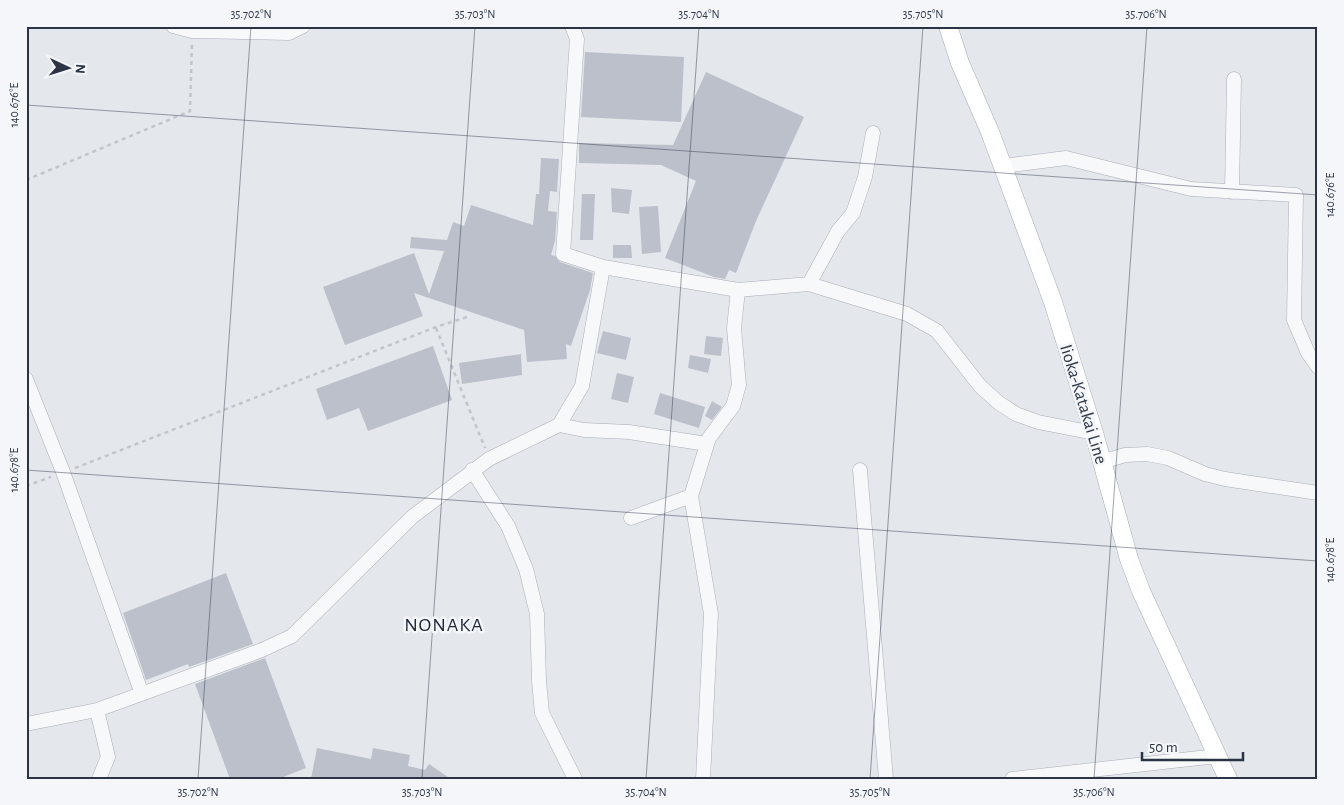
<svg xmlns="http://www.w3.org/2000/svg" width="1344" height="805" font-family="'Alegreya Sans',sans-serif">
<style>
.building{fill:#bbc0ca}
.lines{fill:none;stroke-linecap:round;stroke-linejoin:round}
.minor-casing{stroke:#a9aeb7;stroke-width:15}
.major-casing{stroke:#a3abb8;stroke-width:19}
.path{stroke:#c2c5cb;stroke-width:2.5;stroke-dasharray:4 4;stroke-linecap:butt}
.minor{stroke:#f7f8fa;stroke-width:14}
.major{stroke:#fff;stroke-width:18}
.ticks{fill:none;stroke:#2b3445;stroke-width:1;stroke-opacity:0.45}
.labels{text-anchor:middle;stroke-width:5;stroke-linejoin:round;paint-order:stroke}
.street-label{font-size:18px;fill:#2b3445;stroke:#f4f6f9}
.quarter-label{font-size:20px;letter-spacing:1px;fill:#1d2536;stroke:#f4f6f9}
.neatline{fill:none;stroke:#2b3445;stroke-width:2}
.ticks-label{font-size:12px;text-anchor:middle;fill:#2b3445}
</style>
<rect width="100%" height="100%" fill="#e4e7ec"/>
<path class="building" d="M 585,52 L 684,57 L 681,122 L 581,117 Z
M 706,72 L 804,117 L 756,221 L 736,273 L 729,270 L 725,279 L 714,277 L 665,258 L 696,181 L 661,165 L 579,163 L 579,143 L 673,145 Z
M 541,158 L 559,159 L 557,192 L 550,191 L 548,211 L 557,212 L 555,241 L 551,255 L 555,256 L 560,262 L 593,273 L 590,290 L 571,346 L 566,344 L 567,359 L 527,362 L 524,330 L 414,293 L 423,316 L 345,345 L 323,287 L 414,253 L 429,294 L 444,251 L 410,248 L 411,237 L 447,240 L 453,222 L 464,226 L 471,205 L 533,225 L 536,194 L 539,194 Z
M 611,188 L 632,190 L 629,214 L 612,212 Z
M 582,194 L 595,194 L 593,240 L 580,240 Z
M 658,206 L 661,252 L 642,254 L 639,207 Z
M 613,245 L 631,245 L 632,258 L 613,258 Z
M 603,331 L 631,338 L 626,360 L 597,353 Z
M 706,336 L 723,338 L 721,356 L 704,354 Z
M 433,346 L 452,400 L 368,431 L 359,408 L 327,420 L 316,389 Z
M 521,354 L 522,375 L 462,384 L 459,363 Z
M 690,355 L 711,359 L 708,373 L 688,368 Z
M 617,373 L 634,377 L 628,403 L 611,399 Z
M 660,393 L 705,407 L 699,428 L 654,414 Z
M 712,401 L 722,407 L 712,420 L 705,416 Z
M 226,573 L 253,644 L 189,667 L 188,664 L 146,680 L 123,613 Z
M 265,658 L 306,768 L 278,779 L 230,779 L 195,684 Z
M 317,748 L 371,759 L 373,748 L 410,755 L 408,766 L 425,770 L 429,764 L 451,779 L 311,779 Z"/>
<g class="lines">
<g class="minor-casing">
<path id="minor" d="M 173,26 L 192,31 L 289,33 L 303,26
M 572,26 L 577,39 L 563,254 L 603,267 L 738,290 L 809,284 L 907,314 L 937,331 L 980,386 L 999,403 L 1016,414 L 1038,422 L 1094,433
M 1003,166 L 1066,158 L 1191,189 L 1296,195 L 1294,320 L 1308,353 L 1318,367
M 1232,192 L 1234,79
M 809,284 L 838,231 L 853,213 L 865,177 L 873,133
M 26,379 L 63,472 L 142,694
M 559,425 L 584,430 L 629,432 L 707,444
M 1102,462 L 1125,455 L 1147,454 L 1168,458 L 1205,474 L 1225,479 L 1318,493
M 472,470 L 508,526 L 526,569 L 537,614 L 539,681 L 542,713 L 575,779
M 860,470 L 886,779
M 691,496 L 711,614 L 703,779
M 631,518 L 691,496 L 709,438 L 733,406 L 739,385 L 734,328 L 738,290
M 97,710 L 108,757 L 99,779
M 26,724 L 97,710 L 262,650 L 292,636 L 412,517 L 489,459 L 559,425 L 582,386 L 603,267
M 1012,779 L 1217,756"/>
</g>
<g class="major-casing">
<path id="major" d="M 948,26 L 960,63 L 990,132 L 1053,302 L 1094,433 L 1129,559 L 1141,591 L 1228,779"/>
</g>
<path class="path" d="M 26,180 L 190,111 L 192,43
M 436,328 L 485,448
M 75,468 L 436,327 L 470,316
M 26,486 L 51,477"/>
<use href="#minor" class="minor"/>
<use href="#major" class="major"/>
</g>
<path class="ticks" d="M 26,35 L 27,26M 26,105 L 1318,195M 26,470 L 1318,561M 198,779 L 251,26M 422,779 L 475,26M 646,779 L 699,26M 870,779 L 923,26M 1094,779 L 1147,26"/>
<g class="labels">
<g class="street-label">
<text transform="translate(1084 404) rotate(73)" y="6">Iioka-Katakai Line</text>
</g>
<g class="quarter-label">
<text x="444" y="631">NONAKA</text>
</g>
</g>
<rect width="1344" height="805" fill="none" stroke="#f4f6f9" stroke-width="55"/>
<g transform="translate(68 68) rotate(94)" stroke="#f4f6f9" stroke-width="4" paint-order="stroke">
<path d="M0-4L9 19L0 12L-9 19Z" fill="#2b3445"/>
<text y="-8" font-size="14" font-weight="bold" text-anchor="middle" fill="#2b3445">N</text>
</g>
<path d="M1142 752v8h101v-8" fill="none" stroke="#2b3445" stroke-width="2.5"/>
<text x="1149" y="752" font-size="15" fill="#2b3445" stroke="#f4f6f9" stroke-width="4" paint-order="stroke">50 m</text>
<rect x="28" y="28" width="1288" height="750" class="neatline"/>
<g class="ticks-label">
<text x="251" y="18">35.702°N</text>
<text x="475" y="18">35.703°N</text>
<text x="699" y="18">35.704°N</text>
<text x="923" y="18">35.705°N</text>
<text x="1146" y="18">35.706°N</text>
<text transform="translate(14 105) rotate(-90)" y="4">140.676°E</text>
<text transform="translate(1330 195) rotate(-90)" y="4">140.676°E</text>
<text transform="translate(14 470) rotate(-90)" y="4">140.678°E</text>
<text transform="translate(1330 560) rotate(-90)" y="4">140.678°E</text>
<text x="198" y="796">35.702°N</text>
<text x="422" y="796">35.703°N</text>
<text x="646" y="796">35.704°N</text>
<text x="870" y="796">35.705°N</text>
<text x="1094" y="796">35.706°N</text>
</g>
</svg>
